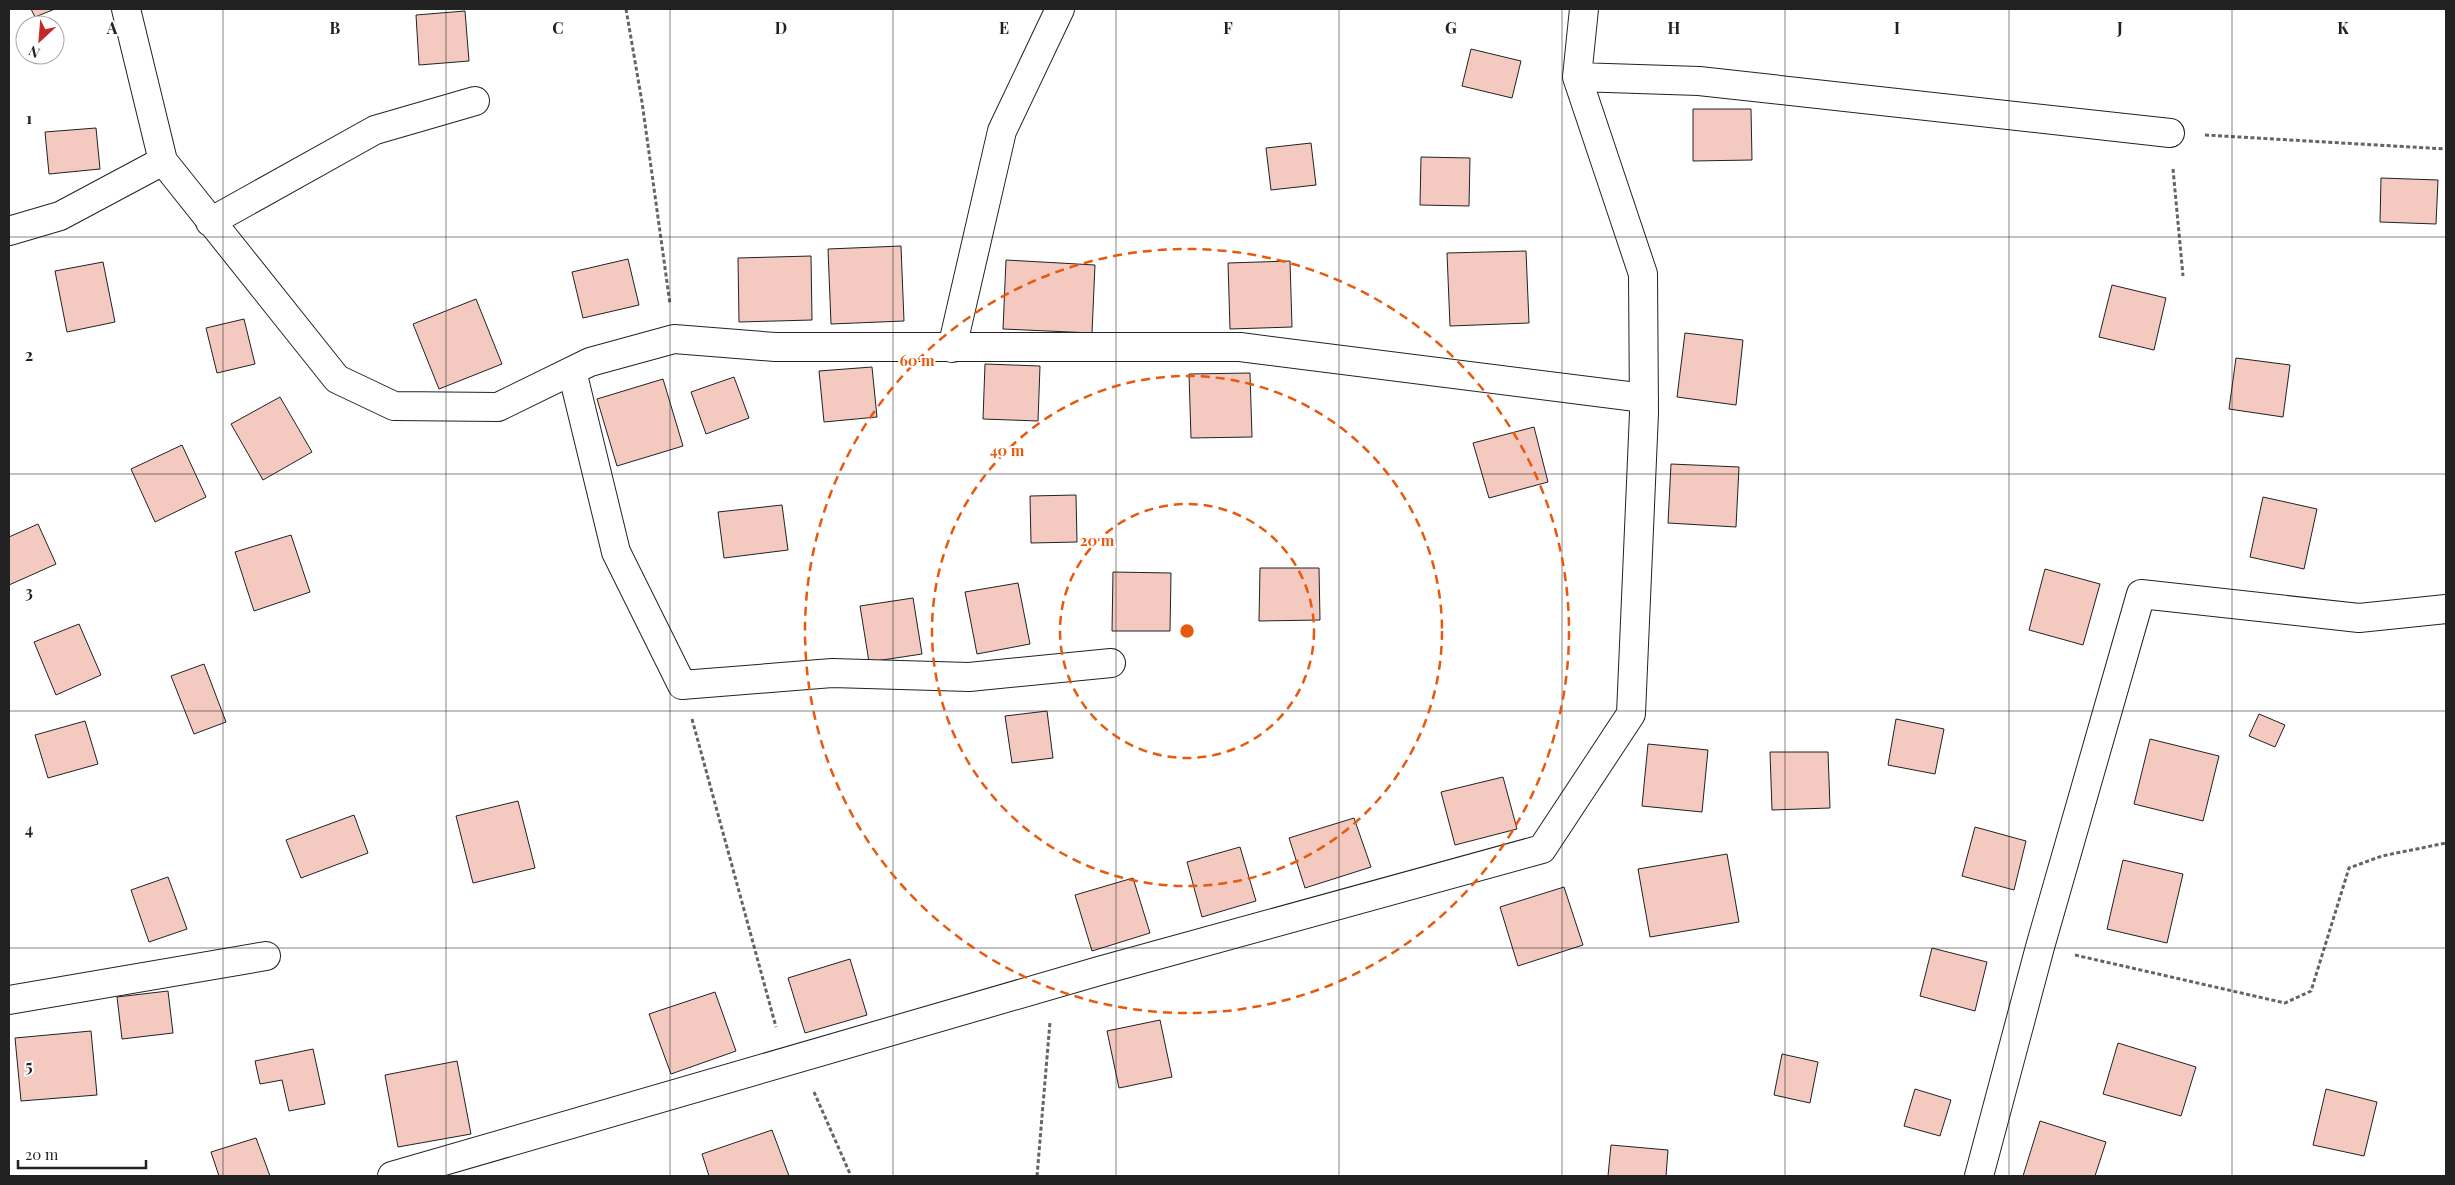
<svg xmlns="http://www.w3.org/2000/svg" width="2455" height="1185" font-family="'Playfair Display',serif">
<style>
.building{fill:#f3c9c0;stroke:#222}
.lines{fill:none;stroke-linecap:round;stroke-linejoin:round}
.street-casing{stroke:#222;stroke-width:30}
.path{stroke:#646464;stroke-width:3;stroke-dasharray:4 2.5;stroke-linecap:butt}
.street{stroke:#fff;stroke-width:28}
.grid{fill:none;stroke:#222;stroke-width:1;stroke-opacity:0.55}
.ring{fill:none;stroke:#e8590c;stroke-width:2.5;stroke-dasharray:9 6}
.grid-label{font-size:16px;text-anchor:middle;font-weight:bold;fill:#222;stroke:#fff;stroke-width:4;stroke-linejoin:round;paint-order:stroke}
.centre{fill:#e8590c;stroke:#fff;stroke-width:2.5}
.ring-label{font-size:15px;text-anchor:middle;font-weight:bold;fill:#e8590c;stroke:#fff;stroke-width:4;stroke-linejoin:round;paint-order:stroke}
</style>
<rect width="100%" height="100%" fill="#fff"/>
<path class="building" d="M 31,9 L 55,9 L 35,17 Z
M 465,11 L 469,61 L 419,65 L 416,15 Z
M 1471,49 L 1521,61 L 1512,98 L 1462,86 Z
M 1693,109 L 1751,109 L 1752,160 L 1693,161 Z
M 96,128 L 100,169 L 49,174 L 45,132 Z
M 1311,143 L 1316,185 L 1271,190 L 1266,148 Z
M 1421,157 L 1470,158 L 1469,206 L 1420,205 Z
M 2381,178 L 2438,180 L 2436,224 L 2380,222 Z
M 901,246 L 904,321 L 831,324 L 828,249 Z
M 1526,251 L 1529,323 L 1450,326 L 1447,253 Z
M 811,256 L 812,320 L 739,322 L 738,258 Z
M 628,259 L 639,305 L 583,318 L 572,272 Z
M 1006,260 L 1095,265 L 1092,333 L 1003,329 Z
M 1290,261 L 1292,327 L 1230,329 L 1228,263 Z
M 103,262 L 115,322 L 67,332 L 55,271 Z
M 2112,285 L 2166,298 L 2154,350 L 2099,337 Z
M 476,299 L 502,364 L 439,389 L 413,324 Z
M 244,319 L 255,364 L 217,373 L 206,328 Z
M 1685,333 L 1743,340 L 1736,405 L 1677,397 Z
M 2236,358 L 2290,365 L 2283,417 L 2229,409 Z
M 985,364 L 1040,366 L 1038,421 L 983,419 Z
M 872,367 L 877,417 L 824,422 L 819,371 Z
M 1250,373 L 1252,437 L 1191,438 L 1189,374 Z
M 734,377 L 749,418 L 706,434 L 691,392 Z
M 663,379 L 683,446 L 617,466 L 597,399 Z
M 280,397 L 312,452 L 263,480 L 231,424 Z
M 1534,427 L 1548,482 L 1489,498 L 1473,443 Z
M 182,445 L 206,497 L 155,522 L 131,469 Z
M 1671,464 L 1739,467 L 1736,527 L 1668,523 Z
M 1076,495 L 1077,542 L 1031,543 L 1030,496 Z
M 2263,497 L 2317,509 L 2304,569 L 2250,557 Z
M 782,505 L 788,550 L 724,558 L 718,512 Z
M 38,524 L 56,564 L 9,585 L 9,537 Z
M 291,535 L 310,592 L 254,611 L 235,552 Z
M 1260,568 L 1319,568 L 1320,620 L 1259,621 Z
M 2045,569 L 2100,584 L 2083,645 L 2029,630 Z
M 1113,572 L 1171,573 L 1170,631 L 1112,631 Z
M 1018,583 L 1030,644 L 977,654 L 965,592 Z
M 913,598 L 922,654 L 869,662 L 860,606 Z
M 79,624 L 101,675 L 56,695 L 34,642 Z
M 204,664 L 226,722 L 194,734 L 171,676 Z
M 1047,711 L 1053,758 L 1012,763 L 1005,716 Z
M 2259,714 L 2285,725 L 2275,747 L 2249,736 Z
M 1896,719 L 1944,729 L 1935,774 L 1888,765 Z
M 85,721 L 98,764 L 48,778 L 35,735 Z
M 2150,739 L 2219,756 L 2203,821 L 2134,804 Z
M 1648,744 L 1708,750 L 1702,812 L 1642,806 Z
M 1770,752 L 1828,752 L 1830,808 L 1772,810 Z
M 1503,777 L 1517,829 L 1455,845 L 1441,792 Z
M 518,801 L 535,868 L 473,883 L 456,816 Z
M 354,815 L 368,853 L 301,878 L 286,840 Z
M 1354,818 L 1371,867 L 1305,888 L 1289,838 Z
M 1975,827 L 2026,841 L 2014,890 L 1962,876 Z
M 1240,847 L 1256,901 L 1202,917 L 1187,862 Z
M 1727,854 L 1739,922 L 1650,937 L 1638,869 Z
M 2123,860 L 2183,874 L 2167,943 L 2107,929 Z
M 168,877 L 187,929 L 149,942 L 131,890 Z
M 1133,878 L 1150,933 L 1092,951 L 1075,895 Z
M 1564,887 L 1583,945 L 1518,966 L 1500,907 Z
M 1932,948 L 1987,962 L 1975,1011 L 1920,996 Z
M 850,959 L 867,1015 L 805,1033 L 788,978 Z
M 168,991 L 173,1033 L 122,1039 L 117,997 Z
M 715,992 L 736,1051 L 671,1074 L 649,1014 Z
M 1160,1020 L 1172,1077 L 1119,1088 L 1107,1031 Z
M 91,1031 L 97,1095 L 21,1101 L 15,1038 Z
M 2118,1043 L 2196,1067 L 2181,1116 L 2103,1094 Z
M 313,1049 L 325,1104 L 289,1111 L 282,1080 L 260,1084 L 255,1061 Z
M 1782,1054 L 1818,1062 L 1810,1103 L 1774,1095 Z
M 457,1061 L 471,1134 L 398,1147 L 385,1075 Z
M 1915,1089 L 1951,1100 L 1940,1136 L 1904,1126 Z
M 2326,1089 L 2377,1102 L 2364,1156 L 2313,1145 Z
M 2040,1121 L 2106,1142 L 2095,1176 L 2023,1176 Z
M 772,1130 L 789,1176 L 709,1176 L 702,1154 Z
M 256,1138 L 270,1176 L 219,1176 L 211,1152 Z
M 1611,1145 L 1668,1150 L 1666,1176 L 1608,1176 Z"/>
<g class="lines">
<g class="street-casing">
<path id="street" d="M 126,9 L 163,161 L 337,379 L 394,406 L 498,407 L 590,362 L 674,339 L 775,347 L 1240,347 L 1644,398
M 1577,77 L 1699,81 L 2170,133
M 210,222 L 375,130 L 475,101
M 9,231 L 60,216 L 163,161
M 952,348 L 1002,131 L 1060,9
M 572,371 L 616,552 L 682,685 L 832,673 L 969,677 L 1111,663
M 9,1000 L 266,956
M 392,1176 L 1099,971 L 1542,849 L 1631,714 L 1644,413 L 1643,274 L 1577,77 L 1584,9
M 1979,1176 L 2040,947 L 2141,594 L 2359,618 L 2446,609"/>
</g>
<path class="path" d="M 626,9 L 642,102 L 670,304
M 2205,135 L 2446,149
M 2173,169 L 2183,276
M 692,719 L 776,1027
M 2075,955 L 2285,1003 L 2311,991 L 2349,868 L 2382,856 L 2446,843
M 814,1092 L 851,1176
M 1037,1176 L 1050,1022"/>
<use href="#street" class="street"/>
</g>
<path class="grid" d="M 223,9 L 223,1176M 446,9 L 446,1176M 670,9 L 670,1176M 893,9 L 893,1176M 1116,9 L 1116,1176M 1339,9 L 1339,1176M 1562,9 L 1562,1176M 1785,9 L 1785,1176M 2009,9 L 2009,1176M 2232,9 L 2232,1176M 9,237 L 2446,237M 9,474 L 2446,474M 9,711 L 2446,711M 9,948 L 2446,948"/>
<g class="ring">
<circle cx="1187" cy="631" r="127"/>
<circle cx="1187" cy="631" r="255"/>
<circle cx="1187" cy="631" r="382"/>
</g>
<g class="grid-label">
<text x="112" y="34">A</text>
<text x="335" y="34">B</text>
<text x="558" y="34">C</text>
<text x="781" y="34">D</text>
<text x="1004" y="34">E</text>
<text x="1228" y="34">F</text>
<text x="1451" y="34">G</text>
<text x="1674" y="34">H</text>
<text x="1897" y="34">I</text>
<text x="2120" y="34">J</text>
<text x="2343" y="34">K</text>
<text x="29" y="124">1</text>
<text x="29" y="361">2</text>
<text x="29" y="598">3</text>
<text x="29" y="835">4</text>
<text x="29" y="1072">5</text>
</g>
<circle cx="1187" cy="631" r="8" class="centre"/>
<g class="ring-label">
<text x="917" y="366">60 m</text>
<text x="1007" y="456">40 m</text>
<text x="1097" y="546">20 m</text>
</g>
<rect width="2455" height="1185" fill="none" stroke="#222222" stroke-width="20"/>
<g transform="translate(40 40) rotate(206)"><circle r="24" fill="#ffffff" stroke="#a7a7a7"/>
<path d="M0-4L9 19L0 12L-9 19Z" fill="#c62828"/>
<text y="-8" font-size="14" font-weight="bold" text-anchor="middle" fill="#222222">N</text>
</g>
<path d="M18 1160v8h128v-8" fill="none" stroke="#222222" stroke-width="2.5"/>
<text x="25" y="1160" font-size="15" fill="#222222" stroke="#ffffff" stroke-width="4" paint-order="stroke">20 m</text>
</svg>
